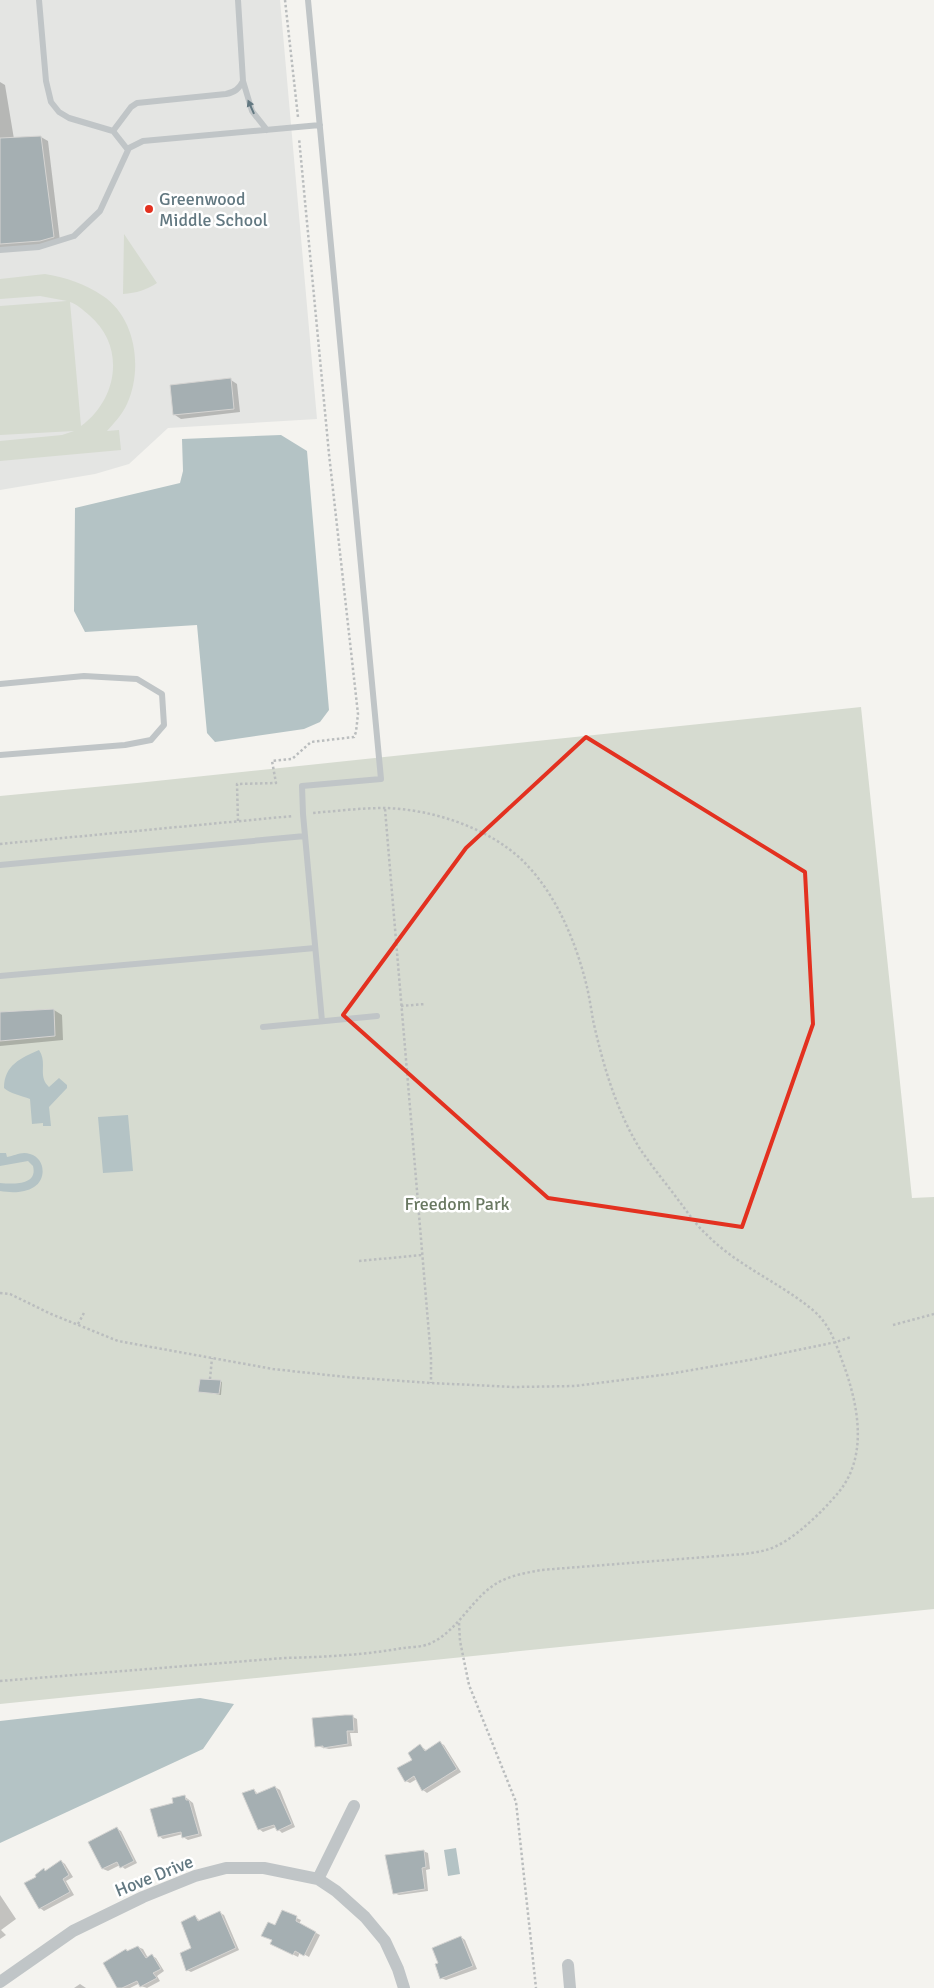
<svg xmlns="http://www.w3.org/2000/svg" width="934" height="1988" font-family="Signika,sans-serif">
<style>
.built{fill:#e4e5e3}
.green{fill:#d6dbd0;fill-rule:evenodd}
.water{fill:#b4c3c5}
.shadow{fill:#0003}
.building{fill:#a5afb2;stroke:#d5d4d2}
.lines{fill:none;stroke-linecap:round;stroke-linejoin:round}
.path{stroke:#babdbe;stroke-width:2.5;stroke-dasharray:2.5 2.5;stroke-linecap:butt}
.service{stroke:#c0c5c7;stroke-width:6}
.minor{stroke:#c0c5c7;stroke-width:12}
.oneway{fill:#627881}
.marked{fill:none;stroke:#e33120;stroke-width:4;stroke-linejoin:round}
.poi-dot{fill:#e33120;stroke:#fff;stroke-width:2}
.labels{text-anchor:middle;stroke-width:5;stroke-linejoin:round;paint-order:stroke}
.poi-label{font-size:18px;fill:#627881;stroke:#fff;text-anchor:start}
.park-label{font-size:18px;fill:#697861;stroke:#fff}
.street-label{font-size:18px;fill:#627881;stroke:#fff}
</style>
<rect width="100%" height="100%" fill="#f4f3ef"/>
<path class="built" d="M 0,0 L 280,0 L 317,419 L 168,428 L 129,464 L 95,474 L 0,490 Z"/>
<path class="green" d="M 124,234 L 157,283 C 146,290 137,293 123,294 Z
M 45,274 C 67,278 84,283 103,296 C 136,318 143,369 127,404 C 122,415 114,423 107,431 L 119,430 L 121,450 L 0,461 L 0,441 L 62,435 L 74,431 L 0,435 L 0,306 L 67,301 L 40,296 L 0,299 L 0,279 ZM 70,302 C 77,304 83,310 89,315 C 126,346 118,399 81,426 Z
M 861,707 L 912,1198 L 934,1197 L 934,1609 L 0,1704 L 0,796 L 137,783 Z"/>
<path class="water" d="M 281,435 L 307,451 L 329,710 L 320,722 L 304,729 L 215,742 L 207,733 L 197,625 L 85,632 L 74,611 L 75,508 L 180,483 L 183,471 L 182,439 Z
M 39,1050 C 48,1063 37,1076 49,1087 L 59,1078 L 67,1085 L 67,1088 L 49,1107 L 51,1126 L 43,1126 L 43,1123 L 32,1124 L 30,1099 C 22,1096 9,1093 4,1088 C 4,1065 21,1058 39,1050 Z
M 128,1115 L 133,1171 L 103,1173 L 98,1117 Z
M 0,1153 L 6,1153 L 7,1157 C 15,1156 21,1151 30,1154 C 45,1158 47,1179 34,1187 C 25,1193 11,1193 0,1191 L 0,1183 C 13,1184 38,1186 33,1166 L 28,1161 L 0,1166 Z
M 200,1698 L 234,1704 L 203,1749 L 0,1843 L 0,1721 Z
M 456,1848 L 460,1874 L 448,1876 L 444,1850 Z"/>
<path class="shadow" d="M 0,82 L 5,85 L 14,139 L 41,137 L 48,141 L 60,241 L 48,244 L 0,248 Z
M 231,380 L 237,384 L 240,412 L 181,419 L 175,415 Z
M 54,1010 L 62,1015 L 63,1040 L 0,1046 L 0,1014 Z
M 220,1381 L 222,1382 L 221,1395 L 199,1391 Z
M 353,1717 L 357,1719 L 358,1733 L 350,1733 L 352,1746 L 329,1749 L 316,1746 Z
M 440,1743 L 444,1745 L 461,1772 L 427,1793 L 423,1790 L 417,1779 L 410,1783 L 406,1781 L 420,1745 L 427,1751 Z
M 275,1787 L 280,1790 L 295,1827 L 282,1833 L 276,1827 L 263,1832 L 259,1829 L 254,1790 L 258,1794 Z
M 184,1796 L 193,1803 L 202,1836 L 188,1840 L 183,1837 L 183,1834 L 163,1839 L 159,1836 L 175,1804 Z
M 117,1829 L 121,1831 L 137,1863 L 125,1869 L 120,1865 L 108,1871 L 103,1869 L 90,1842 Z
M 423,1851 L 428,1853 L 430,1869 L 426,1870 L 428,1891 L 399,1895 L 394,1893 Z
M 61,1861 L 65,1864 L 73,1877 L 66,1881 L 74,1895 L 44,1911 L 40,1908 L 44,1870 L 47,1871 Z
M 0,1895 L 16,1919 L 1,1930 L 6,1935 L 0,1939 Z
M 283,1912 L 301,1920 L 299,1924 L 320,1935 L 309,1957 L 300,1952 L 298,1957 L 276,1946 L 276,1926 Z
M 220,1913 L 224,1915 L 239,1950 L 191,1972 L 187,1970 L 193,1949 L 195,1916 L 200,1921 Z
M 461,1937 L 465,1940 L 477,1969 L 446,1980 L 441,1978 Z
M 138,1947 L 143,1949 L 148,1958 L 152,1956 L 156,1958 L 164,1971 L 157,1976 L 160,1981 L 147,1988 L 141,1986 L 140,1983 L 130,1988 L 118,1988 L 128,1952 Z
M 80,1984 L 86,1988 L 74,1988 Z"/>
<path class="building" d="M 41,136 L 54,237 L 40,241 L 0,244 L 0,138 Z
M 231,378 L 234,409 L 173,415 L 170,385 Z
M 54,1009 L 55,1036 L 0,1041 L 0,1012 Z
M 200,1379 L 221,1380 L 219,1394 L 198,1392 Z
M 345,1715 L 353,1715 L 354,1731 L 347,1731 L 348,1744 L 323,1748 L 323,1746 L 315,1747 L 312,1718 Z
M 440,1741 L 457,1769 L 422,1791 L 414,1776 L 405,1782 L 397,1768 L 412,1760 L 408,1753 L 420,1744 L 425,1751 Z
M 275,1786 L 292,1824 L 277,1831 L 274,1825 L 258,1830 L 242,1793 L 254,1789 L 256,1794 Z
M 185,1795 L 186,1800 L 189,1800 L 199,1834 L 182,1838 L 181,1832 L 158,1837 L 150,1809 L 173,1803 L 172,1798 Z
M 117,1827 L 134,1861 L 120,1868 L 117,1862 L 102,1869 L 88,1842 Z
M 424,1850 L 426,1867 L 422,1868 L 425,1889 L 393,1894 L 385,1855 Z
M 61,1860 L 69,1875 L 63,1879 L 70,1892 L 39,1909 L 24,1883 L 36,1877 L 35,1875 L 44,1868 L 45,1871 Z
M 282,1910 L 297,1916 L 296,1921 L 316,1932 L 304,1956 L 295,1951 L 293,1955 L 270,1944 L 272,1940 L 261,1936 L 268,1922 L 275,1925 Z
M 220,1911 L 236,1948 L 186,1971 L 180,1953 L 191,1948 L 181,1922 L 195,1915 L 198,1921 Z
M 461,1936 L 473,1966 L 440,1979 L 435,1964 L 438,1963 L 432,1948 Z
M 138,1946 L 146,1958 L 152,1954 L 161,1969 L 153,1973 L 157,1978 L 140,1987 L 137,1981 L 122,1988 L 117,1988 L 103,1963 L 126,1949 L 127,1951 Z"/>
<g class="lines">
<path class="path" d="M 285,0 L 298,117
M 385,809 L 431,1358 L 431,1383
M 238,821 L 237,784 L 276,783 L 272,761 L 292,759 L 311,742 L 354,737 L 356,732 L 358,714 L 329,454 L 299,138
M 0,844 L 293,816
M 401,1006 L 425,1004
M 418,1202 L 440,1200
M 359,1261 L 422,1255
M 0,1293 L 10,1294 L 51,1314 L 118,1341 L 273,1369 L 346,1377 L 431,1383 L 514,1387 L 575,1386 L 669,1374 L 755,1359 L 836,1342 L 851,1337
M 78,1324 L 85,1311
M 893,1325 L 934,1314
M 210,1379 L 212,1358
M 459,1623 L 460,1641 L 469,1685 L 516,1802 L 536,1988
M 0,1681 L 284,1658 C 324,1657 364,1655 403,1648 C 411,1647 422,1647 429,1644 C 457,1632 470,1601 494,1585 C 507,1576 525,1573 541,1570 L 744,1554 C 751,1553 759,1552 766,1550 C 790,1544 822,1512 838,1493 C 869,1456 858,1404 843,1363 C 836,1344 830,1325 814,1311 C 781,1283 739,1267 707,1235 C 695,1224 686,1210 676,1197 C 664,1181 651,1165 640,1149 C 616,1110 603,1065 593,1020 C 591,1008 589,995 586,983 C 575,940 556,894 524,862 C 490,828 432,809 384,808 C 361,808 336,811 313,813"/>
<path class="service" d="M 39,0 L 46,81 L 51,102 L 59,112 L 69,118 L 113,131 L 128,150
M 308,0 L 381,779 L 302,786 L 303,814 L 322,1021
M 243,81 L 252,111 L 267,130
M 113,131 L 131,107 L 137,103 L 226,94 C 235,92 239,89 243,81 L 238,0
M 0,250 L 39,247 L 74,236 L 100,211 L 129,148 L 143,141 L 320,125
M 0,684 L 84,676 L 137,679 L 162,694 L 164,725 L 151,740 L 125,745 L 0,755
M 0,865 L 305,836
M 0,976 L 315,948
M 263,1027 L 377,1016"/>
<path class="minor" d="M 318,1879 L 354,1806
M 568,1965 L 570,1988
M 0,1982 L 73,1931 L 143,1897 L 195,1876 L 226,1868 L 264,1868 L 318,1879 L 336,1891 L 365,1917 L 385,1941 L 398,1969 L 404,1988"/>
</g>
<defs><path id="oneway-solid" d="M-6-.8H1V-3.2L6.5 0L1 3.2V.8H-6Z" transform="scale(1.25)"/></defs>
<use class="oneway" href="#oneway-solid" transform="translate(251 107) rotate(-114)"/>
<path class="marked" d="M 586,737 L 805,872 L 813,1024 L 742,1227 L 548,1198 L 343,1015 L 466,848 Z"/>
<circle class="poi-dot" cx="149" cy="209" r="5"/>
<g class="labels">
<g class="poi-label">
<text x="159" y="205">Greenwood<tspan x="159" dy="21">Middle School</tspan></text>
</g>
<g class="park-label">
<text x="457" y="1210">Freedom Park</text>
</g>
<g class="street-label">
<text transform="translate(154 1876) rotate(-22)" y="6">Hove Drive</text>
</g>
</g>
</svg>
